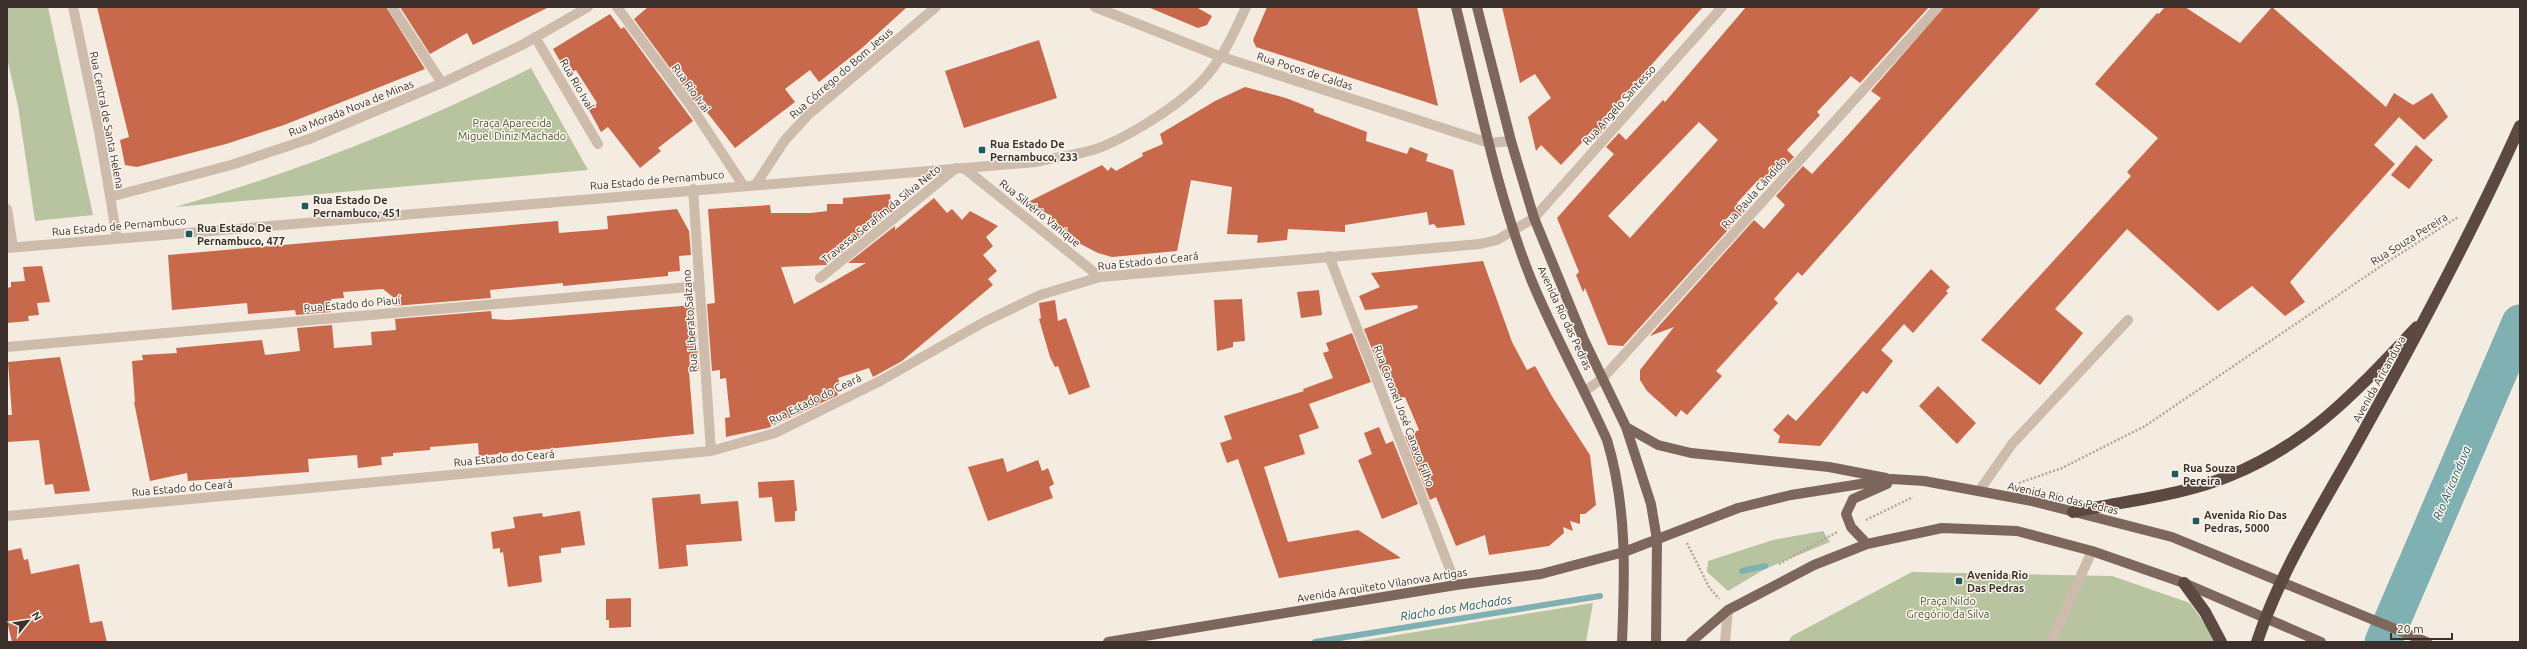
<svg xmlns="http://www.w3.org/2000/svg" width="2527" height="649" font-family="Ubuntu,sans-serif">
<style>
.green{fill:#b8c4a0}
.lines{fill:none;stroke-linecap:round;stroke-linejoin:round}
.stream{stroke:#7fb0b2;stroke-width:6}
.river{stroke:#7fb0b2;stroke-width:37}
.building{fill:#c8694b;fill-rule:evenodd}
.path{stroke:#b9a596;stroke-width:2.5;stroke-dasharray:2 2;stroke-linecap:butt}
.minor{stroke:#cdbbac;stroke-width:10}
.major{stroke:#7d675c;stroke-width:10}
.highway{stroke:#5c4a42;stroke-width:12}
.poi-dot{fill:#1f5a5e;stroke:#fbf5ee;stroke-width:1.5}
.labels{text-anchor:middle;stroke-width:3;stroke-linejoin:round;paint-order:stroke}
.street-label{font-size:11px;fill:#3b302b;stroke:#fbf5ee}
.park-label{font-size:11px;fill:#4a5a2e;stroke:#fbf5ee}
.poi-label{font-size:11px;font-weight:bold;fill:#3b302b;stroke:#fbf5ee;text-anchor:start}
.water-label{font-size:12px;font-style:italic;fill:#1f5a5e;stroke:#fbf5ee}
</style>
<rect width="100%" height="100%" fill="#f4ebe1"/>
<path class="green" d="M 7,7 L 48,7 L 93,215 L 35,221 L 18,106 L 7,58 Z
M 531,68 L 588,170 L 175,207 C 299,171 417,125 531,68 Z
M 1823,531 L 1830,542 L 1765,569 L 1728,591 L 1707,572 L 1708,561 L 1773,540 Z
M 1912,572 L 2112,576 L 2190,603 L 2212,634 L 2214,642 L 1788,642 L 1792,636 Z
M 1593,603 L 1586,642 L 1354,642 Z"/>
<g class="lines">
<path class="stream" d="M 1742,571 L 1765,566
M 1315,642 L 1600,596"/>
<path class="river" d="M 2383,642 L 2520,323"/>
</g>
<path class="building" d="M 97,7 L 386,7 L 425,69 L 284,125 L 226,144 L 137,167 L 125,165 L 120,140 L 129,137 Z
M 400,7 L 549,7 L 473,45 L 467,33 L 430,54 Z
M 648,7 L 907,7 L 862,48 L 819,82 L 810,70 L 785,89 L 795,102 L 735,148 L 706,111 L 703,113 L 634,19 Z
M 1148,7 L 1196,7 L 1212,16 L 1207,25 L 1198,28 Z
M 1267,7 L 1417,7 L 1438,106 L 1256,47 L 1253,40 Z
M 1502,7 L 1703,7 L 1603,119 L 1609,124 L 1596,139 L 1590,134 L 1561,165 L 1541,145 L 1536,151 L 1528,117 L 1551,98 L 1535,74 L 1520,83 Z
M 1746,7 L 1929,7 L 1860,83 L 1851,76 L 1817,112 L 1820,115 L 1787,150 L 1794,157 L 1766,187 L 1758,180 L 1737,203 L 1745,211 L 1623,346 L 1608,345 L 1585,288 L 1583,292 L 1576,275 L 1579,272 L 1557,218 L 1614,154 L 1606,147 L 1619,133 L 1626,140 L 1663,100 L 1665,102 ZM 1699,122 L 1718,140 L 1630,238 L 1608,216 Z
M 1944,7 L 2041,7 L 1802,276 L 1798,272 L 1774,299 L 1778,303 L 1716,371 L 1722,376 L 1687,415 L 1681,410 L 1676,417 L 1647,391 L 1640,380 L 1640,370 L 1674,327 L 1650,336 L 1754,220 L 1764,229 L 1785,205 L 1776,196 L 1803,166 L 1812,174 L 1847,136 L 1881,98 L 1871,91 Z
M 2165,7 L 2185,7 L 2240,43 L 2272,7 L 2386,107 L 2394,93 L 2413,105 L 2432,93 L 2448,117 L 2424,140 L 2399,117 L 2374,145 L 2395,164 L 2290,282 L 2305,302 L 2285,316 L 2252,286 L 2218,311 L 2127,229 L 2055,309 L 2083,333 L 2040,385 L 1981,340 L 2131,176 L 2127,172 L 2158,138 L 2095,84 L 2157,13 L 2159,14 Z
M 610,14 L 621,29 L 624,27 L 693,121 L 658,148 L 661,151 L 640,168 L 608,127 L 601,132 L 589,110 L 597,103 L 576,70 L 568,75 L 553,49 Z
M 1039,40 L 1057,98 L 964,128 L 945,71 Z
M 1245,87 L 1286,98 L 1314,109 L 1314,112 L 1367,132 L 1366,141 L 1407,154 L 1410,147 L 1428,154 L 1426,161 L 1453,170 L 1465,225 L 1437,228 L 1434,224 L 1429,225 L 1427,212 L 1345,225 L 1345,232 L 1288,229 L 1287,240 L 1257,243 L 1258,235 L 1227,234 L 1232,187 L 1191,180 L 1177,251 L 1112,257 L 1098,253 L 1065,236 L 1047,223 L 1051,216 L 1028,202 L 1102,165 L 1108,171 L 1111,167 L 1116,171 L 1143,156 L 1142,153 L 1163,144 L 1160,134 L 1215,101 Z
M 2416,145 L 2433,160 L 2409,189 L 2391,175 Z
M 890,194 L 893,211 L 826,265 L 781,267 L 794,304 L 866,263 L 848,263 L 895,226 L 895,230 L 934,198 L 947,213 L 952,209 L 962,220 L 970,211 L 998,226 L 986,237 L 993,246 L 983,255 L 997,271 L 988,279 L 993,285 L 902,361 L 873,377 L 869,368 L 838,378 L 840,384 L 835,386 L 838,395 L 768,428 L 726,437 L 725,418 L 730,417 L 726,378 L 720,379 L 720,370 L 712,371 L 707,304 L 715,303 L 708,209 L 770,205 L 771,213 L 811,213 L 827,211 L 827,204 L 843,204 L 843,198 Z
M 677,209 L 689,231 L 691,255 L 679,256 L 680,271 L 668,272 L 668,276 L 563,286 L 563,283 L 490,290 L 491,298 L 394,306 L 393,297 L 383,289 L 343,292 L 344,298 L 331,299 L 331,312 L 296,315 L 295,310 L 248,314 L 247,303 L 172,310 L 168,255 L 558,221 L 559,233 L 608,229 L 607,216 Z
M 1483,261 L 1512,342 L 1527,370 L 1535,366 L 1553,398 L 1590,455 L 1596,505 L 1585,514 L 1580,514 L 1580,524 L 1570,521 L 1573,531 L 1563,527 L 1564,533 L 1549,546 L 1489,555 L 1485,535 L 1456,546 L 1436,497 L 1430,500 L 1405,436 L 1419,430 L 1405,397 L 1397,400 L 1387,376 L 1383,377 L 1364,329 L 1418,308 L 1417,305 L 1365,310 L 1359,296 L 1380,287 L 1371,273 Z
M 42,266 L 50,302 L 37,303 L 39,315 L 28,316 L 29,321 L 7,323 L 7,288 L 11,287 L 11,282 L 25,281 L 23,267 Z
M 1931,269 L 1950,287 L 1946,291 L 1948,293 L 1913,333 L 1904,324 L 1881,350 L 1893,361 L 1867,394 L 1863,391 L 1820,446 L 1778,443 L 1780,436 L 1773,430 L 1788,414 L 1796,421 Z
M 1319,290 L 1322,315 L 1301,318 L 1297,292 Z
M 1242,299 L 1245,341 L 1233,342 L 1233,347 L 1217,351 L 1214,300 Z
M 1055,300 L 1058,321 L 1066,318 L 1090,387 L 1069,395 L 1058,366 L 1055,367 L 1050,357 L 1039,319 L 1041,318 L 1039,303 Z
M 694,305 L 699,372 L 689,372 L 694,434 L 479,456 L 478,443 L 430,447 L 430,450 L 393,453 L 393,456 L 381,457 L 382,465 L 358,468 L 357,455 L 308,459 L 309,472 L 188,481 L 187,473 L 150,481 L 134,402 L 135,402 L 132,361 L 143,360 L 142,355 L 177,353 L 176,348 L 262,340 L 265,355 L 300,351 L 297,328 L 332,325 L 334,348 L 372,345 L 371,332 L 396,330 L 395,319 L 491,311 L 492,319 L 507,320 Z
M 1352,333 L 1371,382 L 1309,404 L 1319,428 L 1299,435 L 1305,454 L 1264,467 L 1288,542 L 1358,530 L 1401,558 L 1279,578 L 1238,459 L 1227,463 L 1220,443 L 1232,439 L 1224,416 L 1304,391 L 1303,389 L 1333,378 L 1323,353 L 1329,351 L 1326,343 Z
M 60,357 L 90,491 L 55,494 L 53,484 L 45,485 L 39,440 L 7,442 L 7,415 L 12,415 L 8,362 Z
M 1938,386 L 1976,423 L 1957,444 L 1919,406 Z
M 1379,427 L 1386,444 L 1393,441 L 1418,504 L 1382,519 L 1358,460 L 1372,454 L 1364,433 Z
M 1003,458 L 1007,472 L 1038,460 L 1042,471 L 1048,468 L 1054,484 L 1049,487 L 1053,498 L 988,521 L 968,467 Z
M 794,480 L 797,511 L 795,511 L 795,521 L 775,522 L 772,497 L 759,498 L 758,482 Z
M 700,494 L 701,504 L 738,501 L 742,541 L 686,545 L 688,566 L 659,569 L 652,498 Z
M 580,511 L 585,545 L 561,548 L 561,553 L 539,556 L 542,582 L 508,587 L 503,552 L 500,553 L 500,548 L 493,549 L 491,532 L 515,528 L 513,517 L 542,513 L 543,517 Z
M 21,548 L 24,560 L 28,559 L 31,574 L 79,564 L 90,623 L 102,621 L 107,642 L 12,642 L 7,621 L 7,551 Z
M 631,598 L 631,627 L 609,628 L 609,620 L 606,620 L 606,599 Z"/>
<g class="lines">
<path class="path" d="M 2019,483 L 2062,468 L 2145,426 L 2387,262 L 2458,217
M 1866,520 L 1913,497
M 1687,543 L 1709,587 L 1719,599
M 1779,564 L 1837,532"/>
<path class="minor" d="M 73,7 L 99,131 L 117,238
M 392,7 L 442,83
M 617,7 L 693,109 L 743,185
M 1095,7 L 1219,56 L 1489,143 L 1511,141
M 535,37 L 598,144
M 964,168 L 1100,277
M 756,184 L 785,140 L 808,115 L 936,7
M 693,189 L 711,451
M 110,197 L 231,165 L 312,138 L 442,83 L 522,45 L 588,7
M 7,209 L 13,247
M 7,248 L 1036,162 C 1055,157 1077,155 1096,149 C 1127,138 1178,106 1201,82 C 1221,62 1234,33 1246,7
M 1329,256 L 1456,585
M 820,278 L 956,168
M 7,347 L 700,286
M 1585,391 L 1603,378 L 1938,7
M 1979,491 L 2012,444 L 2128,320
M 7,516 L 711,451 L 775,433 L 880,381 L 984,322 L 1040,295 L 1100,277 L 1480,244 L 1497,240 L 1534,218 L 1722,7
M 1725,642 L 1728,610
M 2051,642 L 2092,551"/>
<path class="major" d="M 1456,7 C 1479,99 1497,196 1533,284 C 1555,336 1583,387 1607,440 C 1627,506 1625,573 1622,642
M 1477,7 L 1511,141 L 1534,218 L 1584,340 L 1626,427 L 1651,504 L 1657,540 L 1656,642
M 1626,427 L 1658,445 L 1691,453 L 1829,467 L 1886,478
M 1867,544 L 1851,527 L 1846,514 L 1853,499 L 1887,484
M 1108,642 L 1456,585 L 1541,574 L 1624,552 L 1738,508 L 1791,495 L 1892,479 L 1924,481 L 2032,501 L 2172,537 L 2427,642
M 1691,642 L 1728,610 L 1814,565 L 1867,544 L 1942,528 L 2017,531 L 2092,551 L 2184,583 L 2321,642"/>
<path class="highway" d="M 2073,512 C 2124,501 2181,496 2229,476 C 2311,443 2358,389 2417,327
M 2184,583 L 2205,612 L 2221,642
M 2257,642 C 2282,566 2328,497 2366,427 C 2421,328 2474,229 2520,126"/>
</g>
<g class="poi-dot">
<rect x="978" y="146" width="8" height="8" rx="2"/>
<rect x="301" y="202" width="8" height="8" rx="2"/>
<rect x="185" y="230" width="8" height="8" rx="2"/>
<rect x="2171" y="470" width="8" height="8" rx="2"/>
<rect x="2192" y="517" width="8" height="8" rx="2"/>
<rect x="1955" y="577" width="8" height="8" rx="2"/>
</g>
<g class="labels">
<g class="street-label">
<text transform="translate(1305 71) rotate(18)" y="4">Rua Poços de Caldas</text>
<text transform="translate(841 73) rotate(-41)" y="4">Rua Córrego do Bom Jesus</text>
<text transform="translate(577 84) rotate(60)" y="4">Rua Rio Ivaí</text>
<text transform="translate(691 88) rotate(54)" y="4">Rua Rio Ivai</text>
<text transform="translate(1619 105) rotate(-48)" y="4">Rua Angelo Santesso</text>
<text transform="translate(351 108) rotate(-22)" y="4">Rua Morada Nova de Minas</text>
<text transform="translate(107 120) rotate(79)" y="4">Rua Central de Santa Helena</text>
<text transform="translate(657 180) rotate(-5)" y="4">Rua Estado de Pernambuco</text>
<text transform="translate(1754 193) rotate(-48)" y="4">Rua Paula Cândido</text>
<text transform="translate(1040 213) rotate(39)" y="4">Rua Silvério Vanique</text>
<text transform="translate(881 214) rotate(-39)" y="4">Travessa Serafim da Silva Neto</text>
<text transform="translate(119 226) rotate(-5)" y="4">Rua Estado de Pernambuco</text>
<text transform="translate(2409 239) rotate(-32)" y="4">Rua Souza Pereira</text>
<text transform="translate(1148 261) rotate(-6)" y="4">Rua Estado do Ceará</text>
<text transform="translate(352 304) rotate(-5)" y="4">Rua Estado do Piauí</text>
<text transform="translate(1565 318) rotate(65)" y="4">Avenida Rio das Pedras</text>
<text transform="translate(690 321) rotate(-94)" y="4">Rua Liberato Salzano</text>
<text transform="translate(2379 379) rotate(-61)" y="4">Avenida Aricanduva</text>
<text transform="translate(815 399) rotate(-26)" y="4">Rua Estado do Ceará</text>
<text transform="translate(1404 416) rotate(69)" y="4">Rua Coronel José Canavo Filho</text>
<text transform="translate(504 458) rotate(-5)" y="4">Rua Estado do Ceará</text>
<text transform="translate(182 488) rotate(-5)" y="4">Rua Estado do Ceará</text>
<text transform="translate(2063 498) rotate(13)" y="4">Avenida Rio das Pedras</text>
<text transform="translate(1382 585) rotate(-9)" y="4">Avenida Arquiteto Vilanova Artigas</text>
</g>
<g class="park-label">
<text x="512" y="127">Praça Aparecida<tspan x="512" dy="13">Miguel Diniz Machado</tspan></text>
<text x="1948" y="605">Praça Nildo<tspan x="1948" dy="13">Gregório da Silva</tspan></text>
</g>
<g class="poi-label">
<text x="990" y="148">Rua Estado De<tspan x="990" dy="13">Pernambuco, 233</tspan></text>
<text x="313" y="204">Rua Estado De<tspan x="313" dy="13">Pernambuco, 451</tspan></text>
<text x="197" y="232">Rua Estado De<tspan x="197" dy="13">Pernambuco, 477</tspan></text>
<text x="2183" y="472">Rua Souza<tspan x="2183" dy="13">Pereira</tspan></text>
<text x="2204" y="519">Avenida Rio Das<tspan x="2204" dy="13">Pedras, 5000</tspan></text>
<text x="1967" y="579">Avenida Rio<tspan x="1967" dy="13">Das Pedras</tspan></text>
</g>
<g class="water-label">
<text transform="translate(2452 483) rotate(-67)" y="4">Rio Aricanduva</text>
<text transform="translate(1456 608) rotate(-9)" y="4">Riacho dos Machados</text>
</g>
</g>
<rect width="2527" height="649" fill="none" stroke="#3b302b" stroke-width="16"/>
<g transform="translate(28 621) rotate(60)" stroke="#fbf5ee" stroke-width="3" paint-order="stroke">
<path d="M0-3L7 15L0 10L-7 15Z" fill="#3b302b"/>
<text y="-6" font-size="11" font-weight="bold" text-anchor="middle" fill="#3b302b">N</text>
</g>
<path d="M2391 633v6h61v-6" fill="none" stroke="#3b302b" stroke-width="2"/>
<text x="2397" y="633" font-size="12" fill="#3b302b" stroke="#fbf5ee" stroke-width="3" paint-order="stroke">20 m</text>
</svg>
